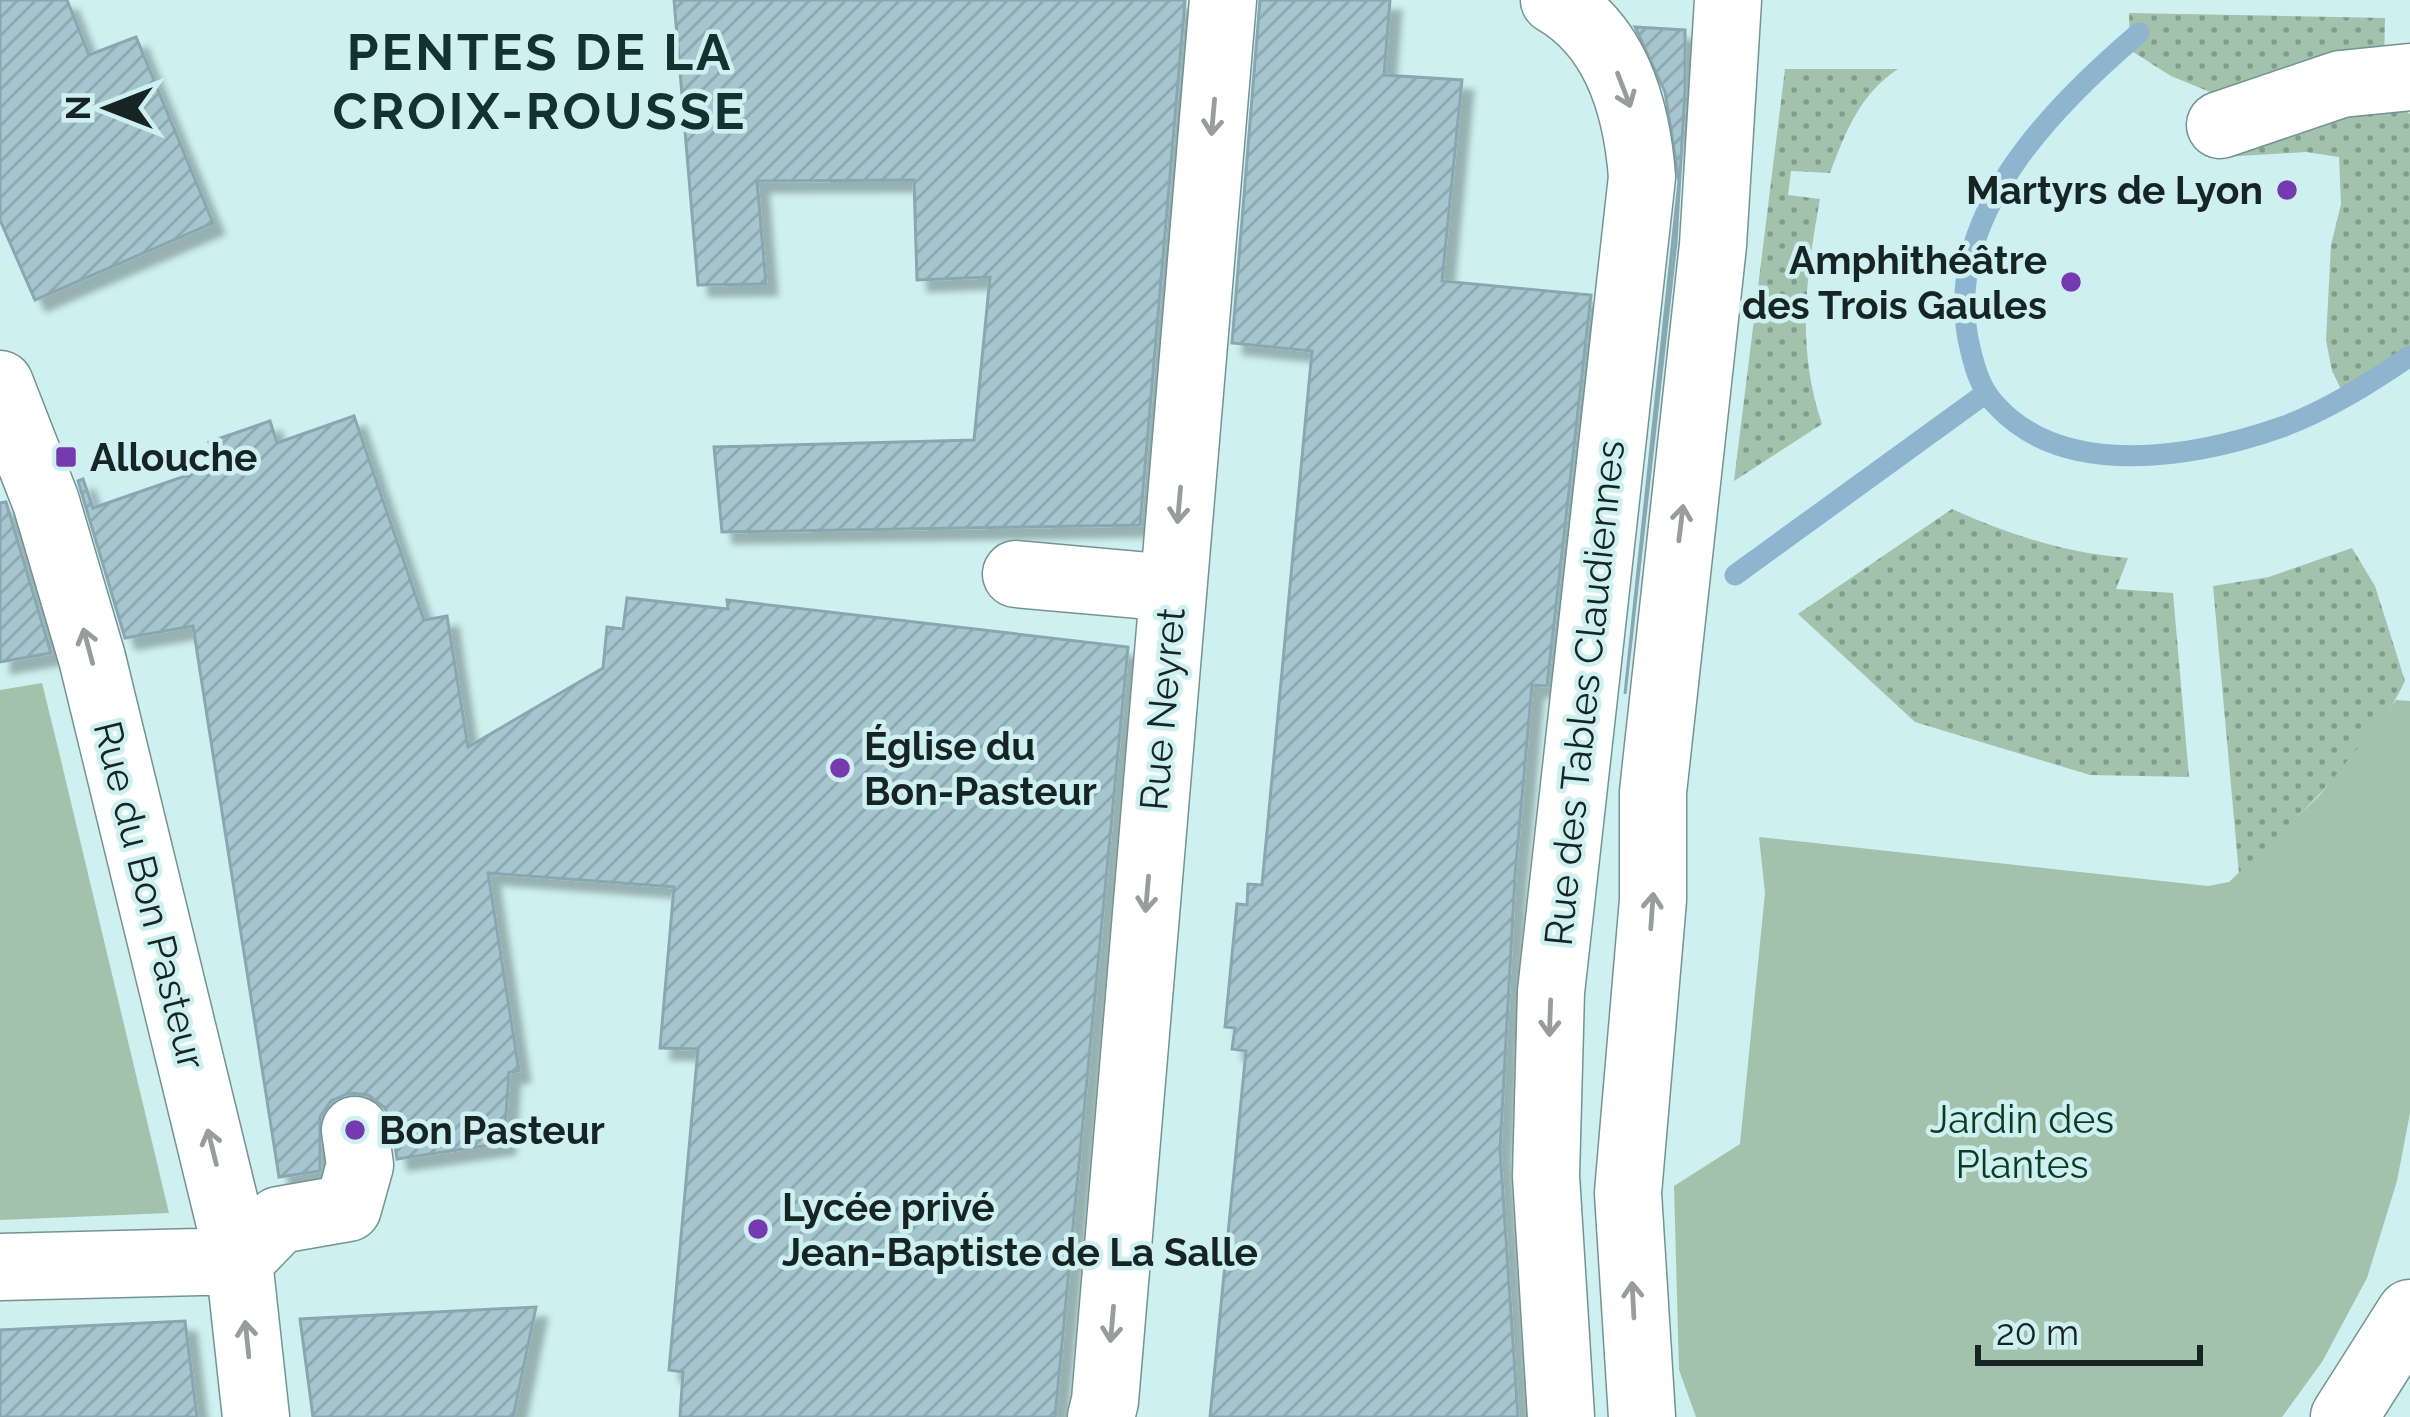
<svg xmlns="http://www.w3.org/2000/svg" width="2410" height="1417" font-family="Raleway,sans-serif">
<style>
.grass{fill:url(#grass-dots)}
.park{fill:#a2c2ac}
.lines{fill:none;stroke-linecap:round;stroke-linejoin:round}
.stream{stroke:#8eb4cf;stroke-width:21}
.building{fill:url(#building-hatch);stroke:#89a7b0;stroke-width:3;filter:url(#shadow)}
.minor-casing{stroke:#749394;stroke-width:69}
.minor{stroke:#fff;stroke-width:66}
.oneway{stroke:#979c9c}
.poi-dot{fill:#753ab0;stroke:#cef0f0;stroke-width:4.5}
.labels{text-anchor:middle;stroke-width:9;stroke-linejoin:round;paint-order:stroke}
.poi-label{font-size:39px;font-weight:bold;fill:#172424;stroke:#cef0f0;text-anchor:start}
.street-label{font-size:39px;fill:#172424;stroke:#cef0f0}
.park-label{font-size:39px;fill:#0a3c22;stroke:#cef0f0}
.district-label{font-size:51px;font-weight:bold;letter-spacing:3px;fill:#133131;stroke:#cef0f0}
</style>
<defs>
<pattern id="grass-dots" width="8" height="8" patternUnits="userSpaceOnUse" patternTransform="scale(3)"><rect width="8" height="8" fill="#a2c2ac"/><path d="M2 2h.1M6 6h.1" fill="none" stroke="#839d8c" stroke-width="1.8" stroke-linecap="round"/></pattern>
<pattern id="building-hatch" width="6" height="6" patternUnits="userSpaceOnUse" patternTransform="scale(3)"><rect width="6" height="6" fill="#a7c5ce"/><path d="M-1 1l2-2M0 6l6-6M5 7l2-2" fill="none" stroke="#8fa9b1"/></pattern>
<filter id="shadow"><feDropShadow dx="11" dy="11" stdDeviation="3" flood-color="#0004"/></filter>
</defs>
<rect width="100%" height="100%" fill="#cef0f0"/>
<path class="grass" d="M 2129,13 L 2385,18 L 2384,63 L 2215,94 L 2171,76 L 2130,50 Z
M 1785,69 L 1898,69 C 1860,94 1846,131 1830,173 L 1791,171 L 1788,195 L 1820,199 C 1806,276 1796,348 1822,424 L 1734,481 Z
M 2384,94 L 2410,114 L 2410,350 L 2342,391 L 2332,371 L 2326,340 L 2331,245 L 2341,204 L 2339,157 L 2306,152 L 2224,157 L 2245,130 Z
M 1952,509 C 2010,535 2065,553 2128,558 L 2116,589 L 2173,593 L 2189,777 L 2090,775 L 1915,722 L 1798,614 Z
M 2352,548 L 2375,586 L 2405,681 C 2374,747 2292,822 2239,874 L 2213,586 L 2269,577 Z"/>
<path class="park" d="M 42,683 L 58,748 L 169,1213 L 0,1220 L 0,690 Z
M 2396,700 L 2410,701 L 2410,1113 L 2397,1181 L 2367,1278 L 2322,1362 L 2282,1417 L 1696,1417 L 1679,1370 L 1674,1186 L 1740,1144 L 1765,893 L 1759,837 L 2208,886 L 2229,882 L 2319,796 Z"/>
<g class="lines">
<path class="stream" d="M 2139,33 C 2054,106 1944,214 1968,339 C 1973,362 1979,388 1996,405 C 2065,481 2196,457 2282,427 C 2328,410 2370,383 2410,356
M 1735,575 L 1986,393"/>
</g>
<path class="building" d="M 0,0 L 67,0 L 89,55 L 136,37 L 213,223 L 35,300 L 0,220 Z
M 674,0 L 1185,0 L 1140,525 L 722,532 L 714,447 L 974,440 L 990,277 L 917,280 L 914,180 L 757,181 L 766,284 L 698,285 Z
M 1260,0 L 1390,0 L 1384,75 L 1462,80 L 1442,281 L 1591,295 L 1547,686 L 1532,685 L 1515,875 L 1500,1150 L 1518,1417 L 1210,1417 L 1246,1051 L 1232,1049 L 1235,1028 L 1225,1027 L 1237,904 L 1247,905 L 1248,884 L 1262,885 L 1312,351 L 1232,343 Z
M 1635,27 L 1685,30 L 1685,90 L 1676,242 L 1625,694 L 1679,181 L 1665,92 Z
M 354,416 L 424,620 L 447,616 L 468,747 L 603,668 L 607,627 L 623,629 L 627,598 L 728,609 L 727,600 L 1128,647 L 1055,1417 L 680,1417 L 683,1372 L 669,1370 L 698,1049 L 660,1048 L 674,887 L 488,873 L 519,1071 L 509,1072 L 504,1143 L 397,1159 L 392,1125 L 385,1108 L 368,1095 L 349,1093 L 331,1101 L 320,1117 L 320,1171 L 279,1177 L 193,626 L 125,638 L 78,481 L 83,479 L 93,508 L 217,465 L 209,442 L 270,421 L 277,443 Z
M 6,502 L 51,653 L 0,662 L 0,503 Z
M 536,1307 L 513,1417 L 313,1417 L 300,1319 Z
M 185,1321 L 197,1417 L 0,1417 L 0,1330 Z"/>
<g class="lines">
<g class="minor-casing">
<path id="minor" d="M 1554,0 C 1617,36 1637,110 1642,177 L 1551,992 L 1546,1176 L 1561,1417
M 2220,125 L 2341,84 L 2410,77
M 0,384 L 46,502 L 92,658 L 239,1261 L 256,1417
M 1016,574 L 1172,588
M 239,1261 L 279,1220 L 348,1208 L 360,1165 L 355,1130
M 0,1267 L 239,1261
M 1101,1417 L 1105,1401 L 1223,0
M 1642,1417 L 1628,1193 L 1653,900 L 1653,792 L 1713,245 L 1728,0
M 2344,1417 L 2410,1313"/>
</g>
<use href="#minor" class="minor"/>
</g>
<defs><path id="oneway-shaft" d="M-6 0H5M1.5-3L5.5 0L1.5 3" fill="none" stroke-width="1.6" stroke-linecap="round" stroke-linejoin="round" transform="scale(3)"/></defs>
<g class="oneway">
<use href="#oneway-shaft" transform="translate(1624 90) rotate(69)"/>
<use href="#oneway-shaft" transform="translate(1213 117) rotate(95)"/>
<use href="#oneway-shaft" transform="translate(1179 505) rotate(95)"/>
<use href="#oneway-shaft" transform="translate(1681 523) rotate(-83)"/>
<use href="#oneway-shaft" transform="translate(88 646) rotate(-105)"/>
<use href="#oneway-shaft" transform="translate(1147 894) rotate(95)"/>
<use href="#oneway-shaft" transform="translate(1652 911) rotate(-86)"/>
<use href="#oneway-shaft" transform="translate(1550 1018) rotate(92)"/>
<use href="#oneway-shaft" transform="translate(212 1147) rotate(-104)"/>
<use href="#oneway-shaft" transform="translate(1633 1300) rotate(-93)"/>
<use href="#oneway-shaft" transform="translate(1112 1324) rotate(95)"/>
<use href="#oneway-shaft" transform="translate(247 1339) rotate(-96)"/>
</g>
<g class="poi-dot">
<circle cx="2287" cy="190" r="12"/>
<circle cx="2071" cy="282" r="12"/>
<rect x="54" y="445" width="24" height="24" rx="6"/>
<circle cx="840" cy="768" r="12"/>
<circle cx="355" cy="1130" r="12"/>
<circle cx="758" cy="1229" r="12"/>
</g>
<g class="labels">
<g class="poi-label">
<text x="2263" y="204" text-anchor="end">Martyrs de Lyon</text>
<text x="2047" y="274" text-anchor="end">Amphithéâtre<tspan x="2047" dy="45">des Trois Gaules</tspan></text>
<text x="90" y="471">Allouche</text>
<text x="864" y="760">Église du<tspan x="864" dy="45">Bon-Pasteur</tspan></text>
<text x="379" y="1144">Bon Pasteur</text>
<text x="782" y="1221">Lycée privé<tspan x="782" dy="45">Jean-Baptiste de La Salle</tspan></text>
</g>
<g class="street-label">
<text transform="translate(1584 693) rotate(-84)" y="14">Rue des Tables Claudiennes</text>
<text transform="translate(1162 709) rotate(-85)" y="14">Rue Neyret</text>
<text transform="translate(150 895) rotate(76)" y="14">Rue du Bon Pasteur</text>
</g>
<g class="park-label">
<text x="2022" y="1133">Jardin des<tspan x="2022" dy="45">Plantes</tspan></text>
</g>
<g class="district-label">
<text x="540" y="70">PENTES DE LA<tspan x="540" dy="59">CROIX-ROUSSE</tspan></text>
</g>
</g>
<g transform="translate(108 108) rotate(270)" stroke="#cef0f0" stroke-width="9" paint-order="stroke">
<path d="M0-9L21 45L0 30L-21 45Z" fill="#172424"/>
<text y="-18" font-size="33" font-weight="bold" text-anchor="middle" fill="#172424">N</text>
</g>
<path d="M1978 1345v18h222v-18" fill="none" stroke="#172424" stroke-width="6"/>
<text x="1996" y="1345" font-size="36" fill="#172424" stroke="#cef0f0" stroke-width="9" paint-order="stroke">20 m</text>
</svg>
